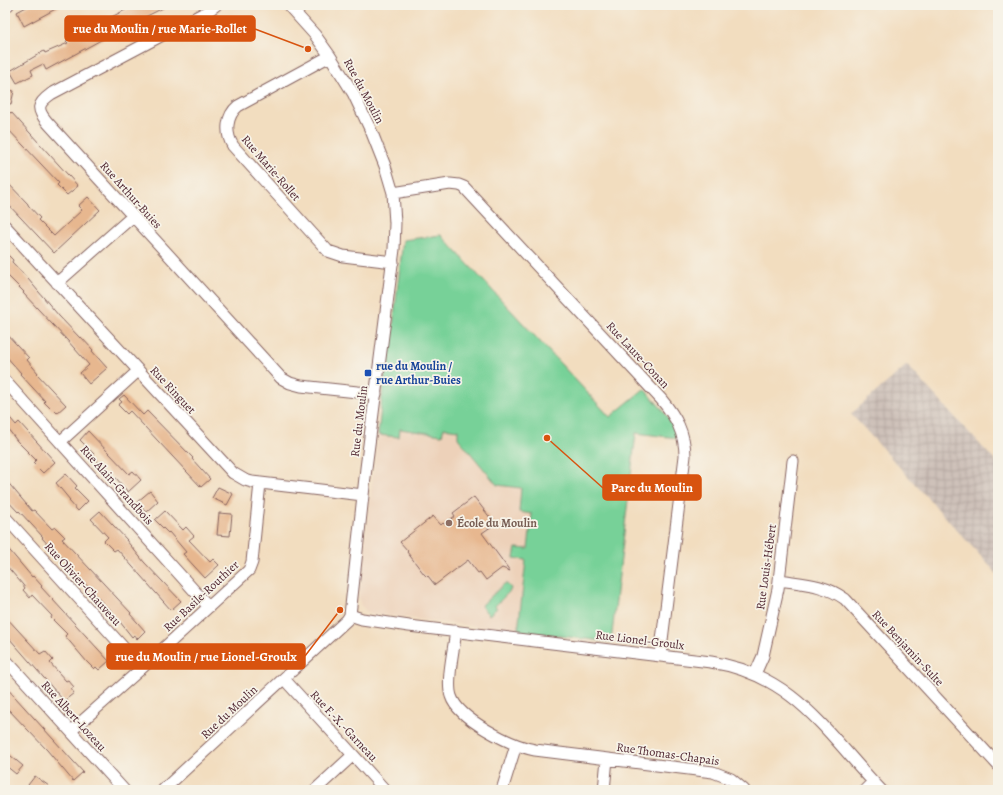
<svg xmlns="http://www.w3.org/2000/svg" width="1003" height="795" font-family="Alegreya,serif">
<style>
.built{fill:#edd1b9}
.industrial{fill:url(#industrial-grid)}
.park{fill:#77d198;stroke:#607862}
.building{fill:#e7b78f}
.lines{fill:none;stroke-linecap:round;stroke-linejoin:round}
.minor-casing{stroke:#85625f;stroke-width:13}
.minor{stroke:#fff;stroke-width:11}
.transit-dot{fill:#1a4fb4;stroke:#f7f3e8;stroke-width:1.5}
.education-dot{fill:#8d6e63;stroke:#f7f3e8;stroke-width:1.5}
.labels{text-anchor:middle;stroke-width:3.5;stroke-linejoin:round;paint-order:stroke}
.street-label{font-size:12px;fill:#4a1f2b;stroke:#f7f3e8}
.transit-label{font-size:12px;font-weight:bold;fill:#164399;stroke:#f7f3e8;text-anchor:start}
.education-label{font-size:12px;font-weight:bold;fill:#785e54;stroke:#f7f3e8;text-anchor:start}
.leader{fill:none;stroke:#d8530f;stroke-width:1.5}
.callout-dot{fill:#d8530f;stroke:#f7f3e8;stroke-width:1.5}
.callout{fill:#d8530f;stroke:#d8530f;stroke-width:1.5}
.callout-label{font-size:13px;text-anchor:middle;font-weight:bold;fill:#fff}
</style>
<defs>
<pattern id="industrial-grid" width="8" height="8" patternUnits="userSpaceOnUse"><rect width="8" height="8" fill="#cec1b9"/><path d="M0 4h8M4 0v8" fill="none" stroke="#b2a59f"/></pattern>
</defs>
<rect width="100%" height="100%" fill="#f7f3e8"/>
<filter id="ink" filterUnits="userSpaceOnUse"><feTurbulence type="fractalNoise" baseFrequency=".025" numOctaves="2"/><feDisplacementMap in="SourceGraphic" scale="8" xChannelSelector="R" yChannelSelector="G"/><feConvolveMatrix kernelMatrix="1 2 1 2 8 2 1 2 1" color-interpolation-filters="sRGB"/></filter>
<filter id="wash" filterUnits="userSpaceOnUse"><feTurbulence type="fractalNoise" baseFrequency=".012" numOctaves="4" result="noise"/><feDisplacementMap in="SourceGraphic" scale="16" xChannelSelector="R" yChannelSelector="G"/><feGaussianBlur stdDeviation="0.9" result="paint"/><feColorMatrix in="noise" values="0 0 0 0 0 0 0 0 0 0 0 0 0 0 0 0 0 1.4 0 .05"/><feComposite in="paint" operator="in"/></filter>
<g filter="url(#wash)">
<rect width="100%" height="100%" fill="#f2ddbf"/>
<path class="built" d="M 443,428 L 458,429 L 535,490 L 518,631 L 373,614 L 366,611 L 360,604 L 359,598 L 360,583 L 378,435 L 398,437 L 400,429 L 442,435 Z"/>
<path class="industrial" d="M 907,365 L 998,464 L 998,575 L 851,414 Z"/>
<path class="park" d="M 441,235 L 610,417 L 644,389 C 658,404 672,418 677,438 L 636,433 L 611,642 L 518,631 L 526,560 L 514,558 L 516,548 L 528,549 L 532,514 L 519,512 L 521,488 L 497,485 L 458,438 L 458,430 L 444,428 L 442,435 L 400,429 L 399,437 L 378,435 L 384,379 L 392,334 L 403,240 Z
M 504,584 L 507,584 L 511,588 L 510,591 L 495,606 L 497,608 L 489,615 L 481,606 Z"/>
<g id="blocks">
<path class="building" d="M 30,5 L 63,5 L 24,26 L 17,12 Z
M 135,5 L 169,5 L 125,27 L 126,29 L 112,35 L 112,34 L 46,70 L 43,64 L 31,70 L 33,75 L 17,83 L 10,71 L 44,51 L 45,53 L 68,43 L 66,41 L 86,30 Z
M 5,89 L 14,91 L 11,104 L 5,103 Z
M 11,112 L 78,186 L 67,195 L 57,185 L 59,183 L 5,126 L 5,118 Z
M 5,180 L 28,204 L 28,205 L 40,218 L 38,220 L 54,236 L 82,210 L 78,206 L 88,197 L 100,210 L 54,253 L 5,201 Z
M 5,252 L 13,260 L 12,262 L 28,279 L 59,316 L 80,338 L 81,337 L 93,350 L 92,351 L 107,368 L 89,384 L 80,373 L 89,365 L 67,340 L 23,293 L 24,292 L 5,273 Z
M 5,332 L 29,358 L 27,360 L 38,373 L 37,374 L 66,405 L 57,413 L 54,410 L 53,411 L 44,402 L 45,401 L 20,374 L 21,373 L 5,355 Z
M 124,395 L 143,415 L 147,411 L 193,458 L 192,459 L 210,479 L 201,487 L 130,411 L 127,414 L 118,405 L 122,402 L 119,399 Z
M 5,412 L 16,425 L 19,422 L 55,462 L 43,473 L 33,463 L 36,460 L 17,441 L 5,425 Z
M 88,431 L 129,474 L 133,471 L 141,480 L 128,492 L 116,478 L 115,479 L 102,466 L 92,455 L 94,454 L 80,440 Z
M 66,474 L 77,486 L 75,488 L 88,501 L 78,511 L 69,501 L 70,500 L 56,483 Z
M 5,479 L 32,511 L 34,510 L 52,529 L 55,527 L 65,537 L 62,539 L 131,613 L 130,614 L 145,631 L 137,639 L 134,635 L 132,637 L 108,607 L 107,608 L 81,579 L 80,580 L 70,569 L 72,568 L 53,547 L 52,549 L 42,538 L 43,537 L 19,511 L 18,512 L 5,498 Z
M 218,487 L 233,494 L 227,505 L 212,498 Z
M 150,491 L 158,501 L 146,512 L 137,502 Z
M 474,497 L 495,524 L 482,533 L 510,571 L 502,568 L 486,580 L 480,572 L 478,573 L 468,560 L 435,585 L 428,576 L 427,577 L 424,574 L 407,552 L 408,551 L 400,542 L 433,516 L 441,525 L 443,523 L 444,524 L 455,516 L 453,513 Z
M 100,511 L 127,540 L 126,540 L 144,562 L 181,601 L 171,610 L 117,549 L 114,551 L 104,541 L 108,537 L 91,519 Z
M 165,511 L 183,530 L 186,527 L 194,536 L 189,540 L 210,562 L 213,559 L 219,565 L 205,578 L 183,554 L 186,552 L 169,532 L 168,533 L 155,520 Z
M 219,513 L 232,514 L 230,536 L 217,535 Z
M 5,545 L 32,577 L 33,576 L 42,586 L 41,587 L 109,661 L 99,670 L 96,667 L 94,669 L 87,662 L 65,636 L 67,634 L 51,618 L 52,616 L 32,595 L 30,598 L 23,590 L 25,588 L 23,585 L 5,564 Z
M 5,616 L 40,654 L 45,651 L 53,660 L 50,663 L 66,681 L 68,680 L 74,687 L 71,689 L 74,693 L 64,701 L 9,638 L 5,642 Z
M 5,686 L 83,772 L 73,781 L 47,750 L 8,709 L 5,712 Z
M 5,751 L 23,766 L 16,774 L 5,765 Z
M 35,776 L 49,786 L 46,790 L 34,790 L 28,785 Z"/>
</g>
</g>
<g filter="url(#ink)">
<use href="#blocks" fill-opacity="0" stroke="#85625f" stroke-width="1"/>
<g class="lines">
<g class="minor-casing">
<path id="minor" d="M 216,5 L 208,11 L 51,94 C 37,104 36,109 48,123 L 281,378 L 290,383 L 301,386 L 376,394
M 5,6 L 8,5
M 330,56 L 238,106 C 226,116 225,133 233,146 L 328,251 L 343,256 L 393,262
M 393,193 L 450,184 L 459,185 L 464,187 L 661,399 C 676,417 685,433 685,456 L 660,656
M 5,226 L 233,473 L 245,480 L 252,482 L 363,495
M 57,283 L 133,216
M 5,381 L 209,607
M 60,442 L 138,371
M 5,517 L 142,668
M 779,580 C 804,584 824,584 845,599 L 998,765
M 350,615 L 362,619 L 409,626 L 711,662 C 795,675 827,734 881,790
M 456,631 C 454,648 446,681 451,696 C 458,719 512,746 535,750 L 713,772 L 731,779 L 744,790
M 5,659 L 124,790
M 755,674 L 763,656 L 778,589 L 793,461
M 284,679 L 385,790
M 71,731 L 142,668 L 249,570 L 252,562 L 260,483
M 163,790 L 347,620 L 350,615 L 366,468 L 394,249 L 395,223 L 393,193 L 385,166 L 372,133 L 353,93 L 330,56 L 315,35 L 288,5
M 315,790 L 353,755
M 502,790 L 516,745
M 604,790 L 607,759
M 865,790 L 873,782"/>
</g>
<use href="#minor" class="minor"/>
</g>
</g>
<rect class="transit-dot" x="364" y="369" width="8" height="8" rx="2"/>
<circle class="education-dot" cx="449" cy="523" r="4"/>
<g class="labels">
<g class="street-label">
<text transform="translate(364 91) rotate(62)" y="4">Rue du Moulin</text>
<text transform="translate(271 168) rotate(49)" y="4">Rue Marie-Rollet</text>
<text transform="translate(131 195) rotate(48)" y="4">Rue Arthur-Buies</text>
<text transform="translate(638 355) rotate(47)" y="4">Rue Laure-Conan</text>
<text transform="translate(173 390) rotate(47)" y="4">Rue Ringuet</text>
<text transform="translate(359 421) rotate(-83)" y="4">Rue du Moulin</text>
<text transform="translate(117 485) rotate(48)" y="4">Rue Alain-Grandbois</text>
<text transform="translate(766 567) rotate(-82)" y="4">Rue Louis-Hébert</text>
<text transform="translate(83 584) rotate(48)" y="4">Rue Olivier-Chauveau</text>
<text transform="translate(201 596) rotate(-43)" y="4">Rue Basile-Routhier</text>
<text transform="translate(640 640) rotate(7)" y="4">Rue Lionel-Groulx</text>
<text transform="translate(908 648) rotate(47)" y="4">Rue Benjamin-Sulte</text>
<text transform="translate(229 712) rotate(-43)" y="4">Rue du Moulin</text>
<text transform="translate(74 716) rotate(48)" y="4">Rue Albert-Lozeau</text>
<text transform="translate(344 726) rotate(47)" y="4">Rue F.-X.-Garneau</text>
<text transform="translate(668 754) rotate(8)" y="4">Rue Thomas-Chapais</text>
</g>
<g class="transit-label">
<text x="376" y="370">rue du Moulin /<tspan x="376" dy="14">rue Arthur-Buies</tspan></text>
</g>
<g class="education-label">
<text x="457" y="527">École du Moulin</text>
</g>
</g>
<path class="leader" d="M308 49L255 29M547 438L603 488M340 610L305 656"/>
<g class="callout-dot">
<circle cx="308" cy="49" r="4"/>
<circle cx="547" cy="438" r="4"/>
<circle cx="340" cy="610" r="4"/>
</g>
<g class="callout">
<rect x="65" y="16" width="190" height="25" rx="4"/>
<rect x="603" y="475" width="98" height="25" rx="4"/>
<rect x="107" y="644" width="198" height="25" rx="4"/>
</g>
<g class="callout-label">
<text x="160" y="33">rue du Moulin / rue Marie-Rollet</text>
<text x="652" y="492">Parc du Moulin</text>
<text x="206" y="661">rue du Moulin / rue Lionel-Groulx</text>
</g>
<rect width="1003" height="795" fill="none" stroke="#f7f3e8" stroke-width="20"/>
</svg>
